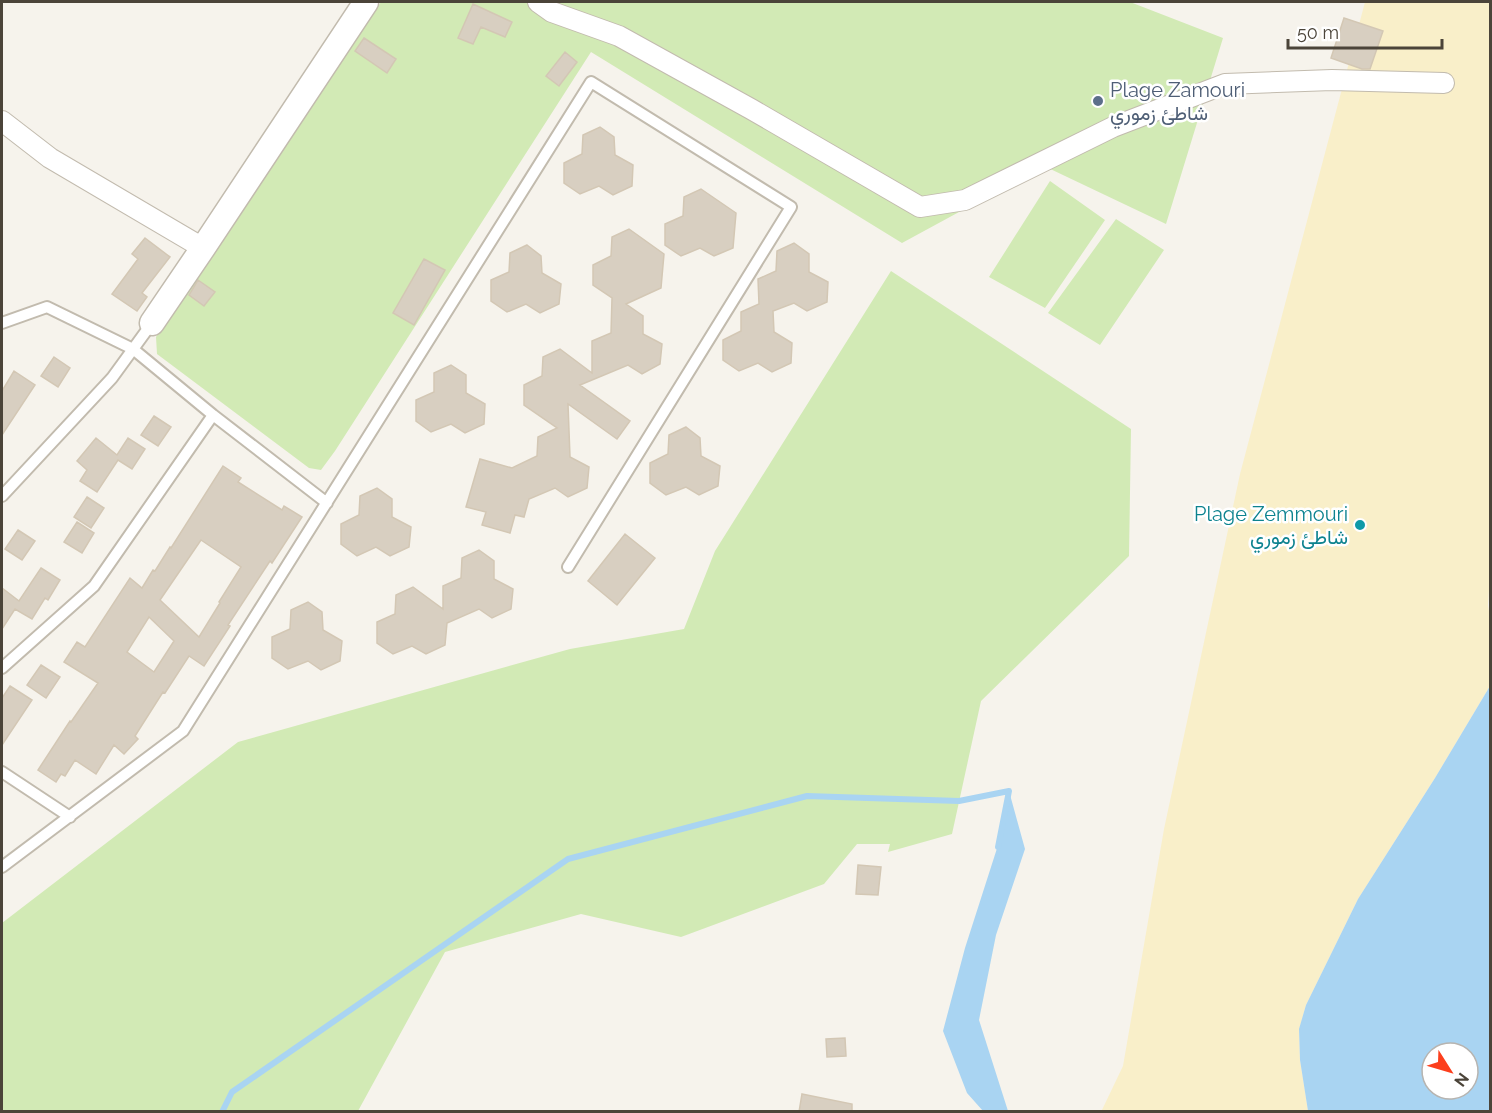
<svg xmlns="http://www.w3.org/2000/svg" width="1492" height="1113" font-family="Raleway,Vazirmatn,sans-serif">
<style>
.green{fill:#d2eab5}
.sand{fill:#f9efc9}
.water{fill:#a9d4f2;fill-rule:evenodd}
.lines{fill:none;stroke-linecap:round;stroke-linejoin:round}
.stream{stroke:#a9d4f2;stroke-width:6}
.building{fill:#d8cfc1;stroke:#d3c7b4;stroke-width:1.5;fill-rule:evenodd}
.service-casing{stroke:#c2bbae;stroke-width:14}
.minor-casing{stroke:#c2bbae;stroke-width:22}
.tertiary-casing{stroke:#c2bbae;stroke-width:27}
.service{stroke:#fff;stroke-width:10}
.minor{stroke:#fff;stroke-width:20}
.tertiary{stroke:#fff;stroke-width:24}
.service-dot{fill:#5c6f8a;stroke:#fff;stroke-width:2}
.culture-dot{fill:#0f9aa8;stroke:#fff;stroke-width:2}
.labels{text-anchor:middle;stroke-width:5;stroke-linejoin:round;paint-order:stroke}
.service-label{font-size:20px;fill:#4e5e75;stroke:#fff;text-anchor:start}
.culture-label{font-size:20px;fill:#0d838f;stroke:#fff;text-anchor:end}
</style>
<rect width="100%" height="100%" fill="#f6f3ec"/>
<path class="green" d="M 381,2 L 1130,2 L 1223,38 L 1166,224 L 1044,166 L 902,243 L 591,52 L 335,451 L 321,470 L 309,468 L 157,354 L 156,337 Z
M 1050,181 L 1105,220 L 1045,308 L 989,277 Z
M 1116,219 L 1164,250 L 1100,345 L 1048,313 Z
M 891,271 L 1131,429 L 1129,556 L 981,701 L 952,834 L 888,852 L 890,844 L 857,844 L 824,884 L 681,937 L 581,914 L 445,952 L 358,1111 L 2,1111 L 2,923 L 238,742 L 570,649 L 684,629 L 715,551 Z"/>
<path class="sand" d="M 1365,2 L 1490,2 L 1490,576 L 1488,605 L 1490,618 L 1490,686 L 1435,778 L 1358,899 L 1306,1005 L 1299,1030 L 1300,1060 L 1308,1111 L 1101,1112 L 1123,1066 L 1164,829 L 1240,474 Z"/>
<path class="water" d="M 1490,686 L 1490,1111 L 1308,1111 L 1300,1060 L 1299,1029 L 1306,1005 L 1358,899 L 1435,778 ZM 1432,1053 L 1468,1053 L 1468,1089 L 1432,1089 Z
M 1009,791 L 1025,849 L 996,935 L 979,1020 L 1008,1111 L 983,1111 L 967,1093 L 943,1031 L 965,948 L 1000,839 Z"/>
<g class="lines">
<path class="stream" d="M 222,1112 L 232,1092 L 568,859 L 807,796 L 959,801 L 1009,791 L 998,847"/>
</g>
<path class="building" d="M 473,4 L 512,22 L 505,37 L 481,27 L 473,44 L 458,38 Z
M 1344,18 L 1383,31 L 1370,69 L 1362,69 L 1331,58 Z
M 364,38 L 396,59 L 387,73 L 355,51 Z
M 565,52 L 577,62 L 559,86 L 546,76 Z
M 600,127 L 614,137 L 615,155 L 633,165 L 632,186 L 613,195 L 599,186 L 580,194 L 564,183 L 564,163 L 582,154 L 583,135 Z
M 701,189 L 736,213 L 733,248 L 714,256 L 700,248 L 681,256 L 665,245 L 665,224 L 683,216 L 684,197 Z
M 629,229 L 664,254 L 661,288 L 626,304 L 643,316 L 643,334 L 662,344 L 660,364 L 642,374 L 628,365 L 580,385 L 630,421 L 617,439 L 568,404 L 570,457 L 589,467 L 587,488 L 568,497 L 555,488 L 529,499 L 524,517 L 515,515 L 510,533 L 482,525 L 486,512 L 466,507 L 480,459 L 512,468 L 537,456 L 538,437 L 557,428 L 524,405 L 524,385 L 542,376 L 543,357 L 560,349 L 592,373 L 592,341 L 611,333 L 612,298 L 593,285 L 593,265 L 611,256 L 612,237 Z
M 145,238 L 170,257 L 142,293 L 147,297 L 137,311 L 112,294 L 138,259 L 132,254 Z
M 794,243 L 809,254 L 809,272 L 828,282 L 827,302 L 807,311 L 794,303 L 773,311 L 774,332 L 792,343 L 791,363 L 772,372 L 758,363 L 739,371 L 723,360 L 723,340 L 741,331 L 741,312 L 759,304 L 758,279 L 776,271 L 777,251 Z
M 527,245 L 541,256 L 542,273 L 561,284 L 559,304 L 540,313 L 526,304 L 507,312 L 491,301 L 491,280 L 509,272 L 510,253 Z
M 424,259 L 445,270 L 414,325 L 393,313 Z
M 198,280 L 215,292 L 204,306 L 189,295 Z
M 54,357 L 70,368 L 58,387 L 41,376 Z
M 451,365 L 466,375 L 466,393 L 485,404 L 484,424 L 465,433 L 451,424 L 431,432 L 416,421 L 416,400 L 434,392 L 434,373 Z
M 14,371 L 35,385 L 2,435 L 2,391 Z
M 154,416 L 171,427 L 158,446 L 141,435 Z
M 686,427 L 700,438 L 701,456 L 720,466 L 718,486 L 699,495 L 686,487 L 666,495 L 650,483 L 650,463 L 668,454 L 669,435 Z
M 96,438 L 117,455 L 128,438 L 145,449 L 132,469 L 118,460 L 97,492 L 80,481 L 87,470 L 77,461 Z
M 223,466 L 241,478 L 238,482 L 282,510 L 284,506 L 302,517 L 272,563 L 270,561 L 228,625 L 230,626 L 204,666 L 189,656 L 165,693 L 163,692 L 135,736 L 138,739 L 124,754 L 114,745 L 96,774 L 75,760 L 65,776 L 61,774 L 56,782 L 38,770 L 70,721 L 71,722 L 98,683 L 64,662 L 77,642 L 85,647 L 130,578 L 142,588 L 153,570 L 155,571 L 170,547 L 171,548 ZM 201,540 L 241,567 L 219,602 L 220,603 L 199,637 L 160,600 ZM 149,617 L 174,641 L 154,672 L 127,652 Z
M 377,488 L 392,499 L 392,517 L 411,527 L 409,547 L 390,556 L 376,547 L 357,556 L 341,544 L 341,524 L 359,515 L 360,496 Z
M 87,497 L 104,508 L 91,528 L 74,517 Z
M 77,522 L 94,533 L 82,553 L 64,542 Z
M 18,530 L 35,541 L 22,560 L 5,549 Z
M 625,534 L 655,558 L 617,605 L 588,581 Z
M 479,550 L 494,561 L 494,579 L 513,589 L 511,609 L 492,618 L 479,609 L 447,623 L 445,645 L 426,654 L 412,646 L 393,654 L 377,643 L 377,622 L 395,614 L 396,595 L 413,587 L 443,609 L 443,586 L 461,578 L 462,558 Z
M 41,568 L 60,580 L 48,600 L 45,598 L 32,619 L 15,609 L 2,629 L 2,588 L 19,601 Z
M 308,602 L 322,612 L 323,630 L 342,641 L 340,661 L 321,670 L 308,661 L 288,669 L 272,658 L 272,637 L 290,629 L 291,610 Z
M 41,665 L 60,677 L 46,698 L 27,685 Z
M 10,686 L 32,700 L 2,745 L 2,698 Z
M 858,865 L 881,867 L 878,895 L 856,894 Z
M 845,1038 L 846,1056 L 827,1057 L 826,1039 Z
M 802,1094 L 852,1104 L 852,1112 L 799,1112 Z"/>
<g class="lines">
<g class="service-casing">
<path id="service" d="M 2,323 L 47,307 L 133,349 L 213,415 L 327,503
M 2,496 L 112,378 L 152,323
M 2,668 L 94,586 L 213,415
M 2,772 L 70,817
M 2,867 L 183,731 L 591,82 L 791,207 L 568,567"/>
</g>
<g class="minor-casing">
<path id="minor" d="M 538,2 L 552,12 L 619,36 L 751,109 L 920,207 L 965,200 L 1113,127 L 1225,84 L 1332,80 L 1444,83
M 2,121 L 50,158 L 203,248"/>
</g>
<g class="tertiary-casing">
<path id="tertiary" d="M 152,323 L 203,248 L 366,2"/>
</g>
<use href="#service" class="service"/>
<use href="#minor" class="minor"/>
<use href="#tertiary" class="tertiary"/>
</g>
<circle class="service-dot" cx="1098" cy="101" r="6"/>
<circle class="culture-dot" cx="1360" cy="525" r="6"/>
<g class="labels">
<g class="service-label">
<text x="1110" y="97">Plage Zamouri<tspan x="1110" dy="23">شاطئ زموري</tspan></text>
</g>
<g class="culture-label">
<text x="1348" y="521">Plage Zemmouri<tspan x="1348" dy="23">شاطئ زموري</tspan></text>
</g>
</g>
<rect width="1492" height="1113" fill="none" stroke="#4b4439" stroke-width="6"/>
<g transform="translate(1450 1071) rotate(127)"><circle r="28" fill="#ffffff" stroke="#b7b4b0" stroke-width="1.5"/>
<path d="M0-4.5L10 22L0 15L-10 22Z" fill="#fc3f1d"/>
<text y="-9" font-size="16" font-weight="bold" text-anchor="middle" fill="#4b4439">N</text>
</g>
<path d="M1288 39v9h154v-9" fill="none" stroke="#4b4439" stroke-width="3"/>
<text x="1297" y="39" font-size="18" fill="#4b4439" stroke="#ffffff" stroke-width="4.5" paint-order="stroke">50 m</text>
</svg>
